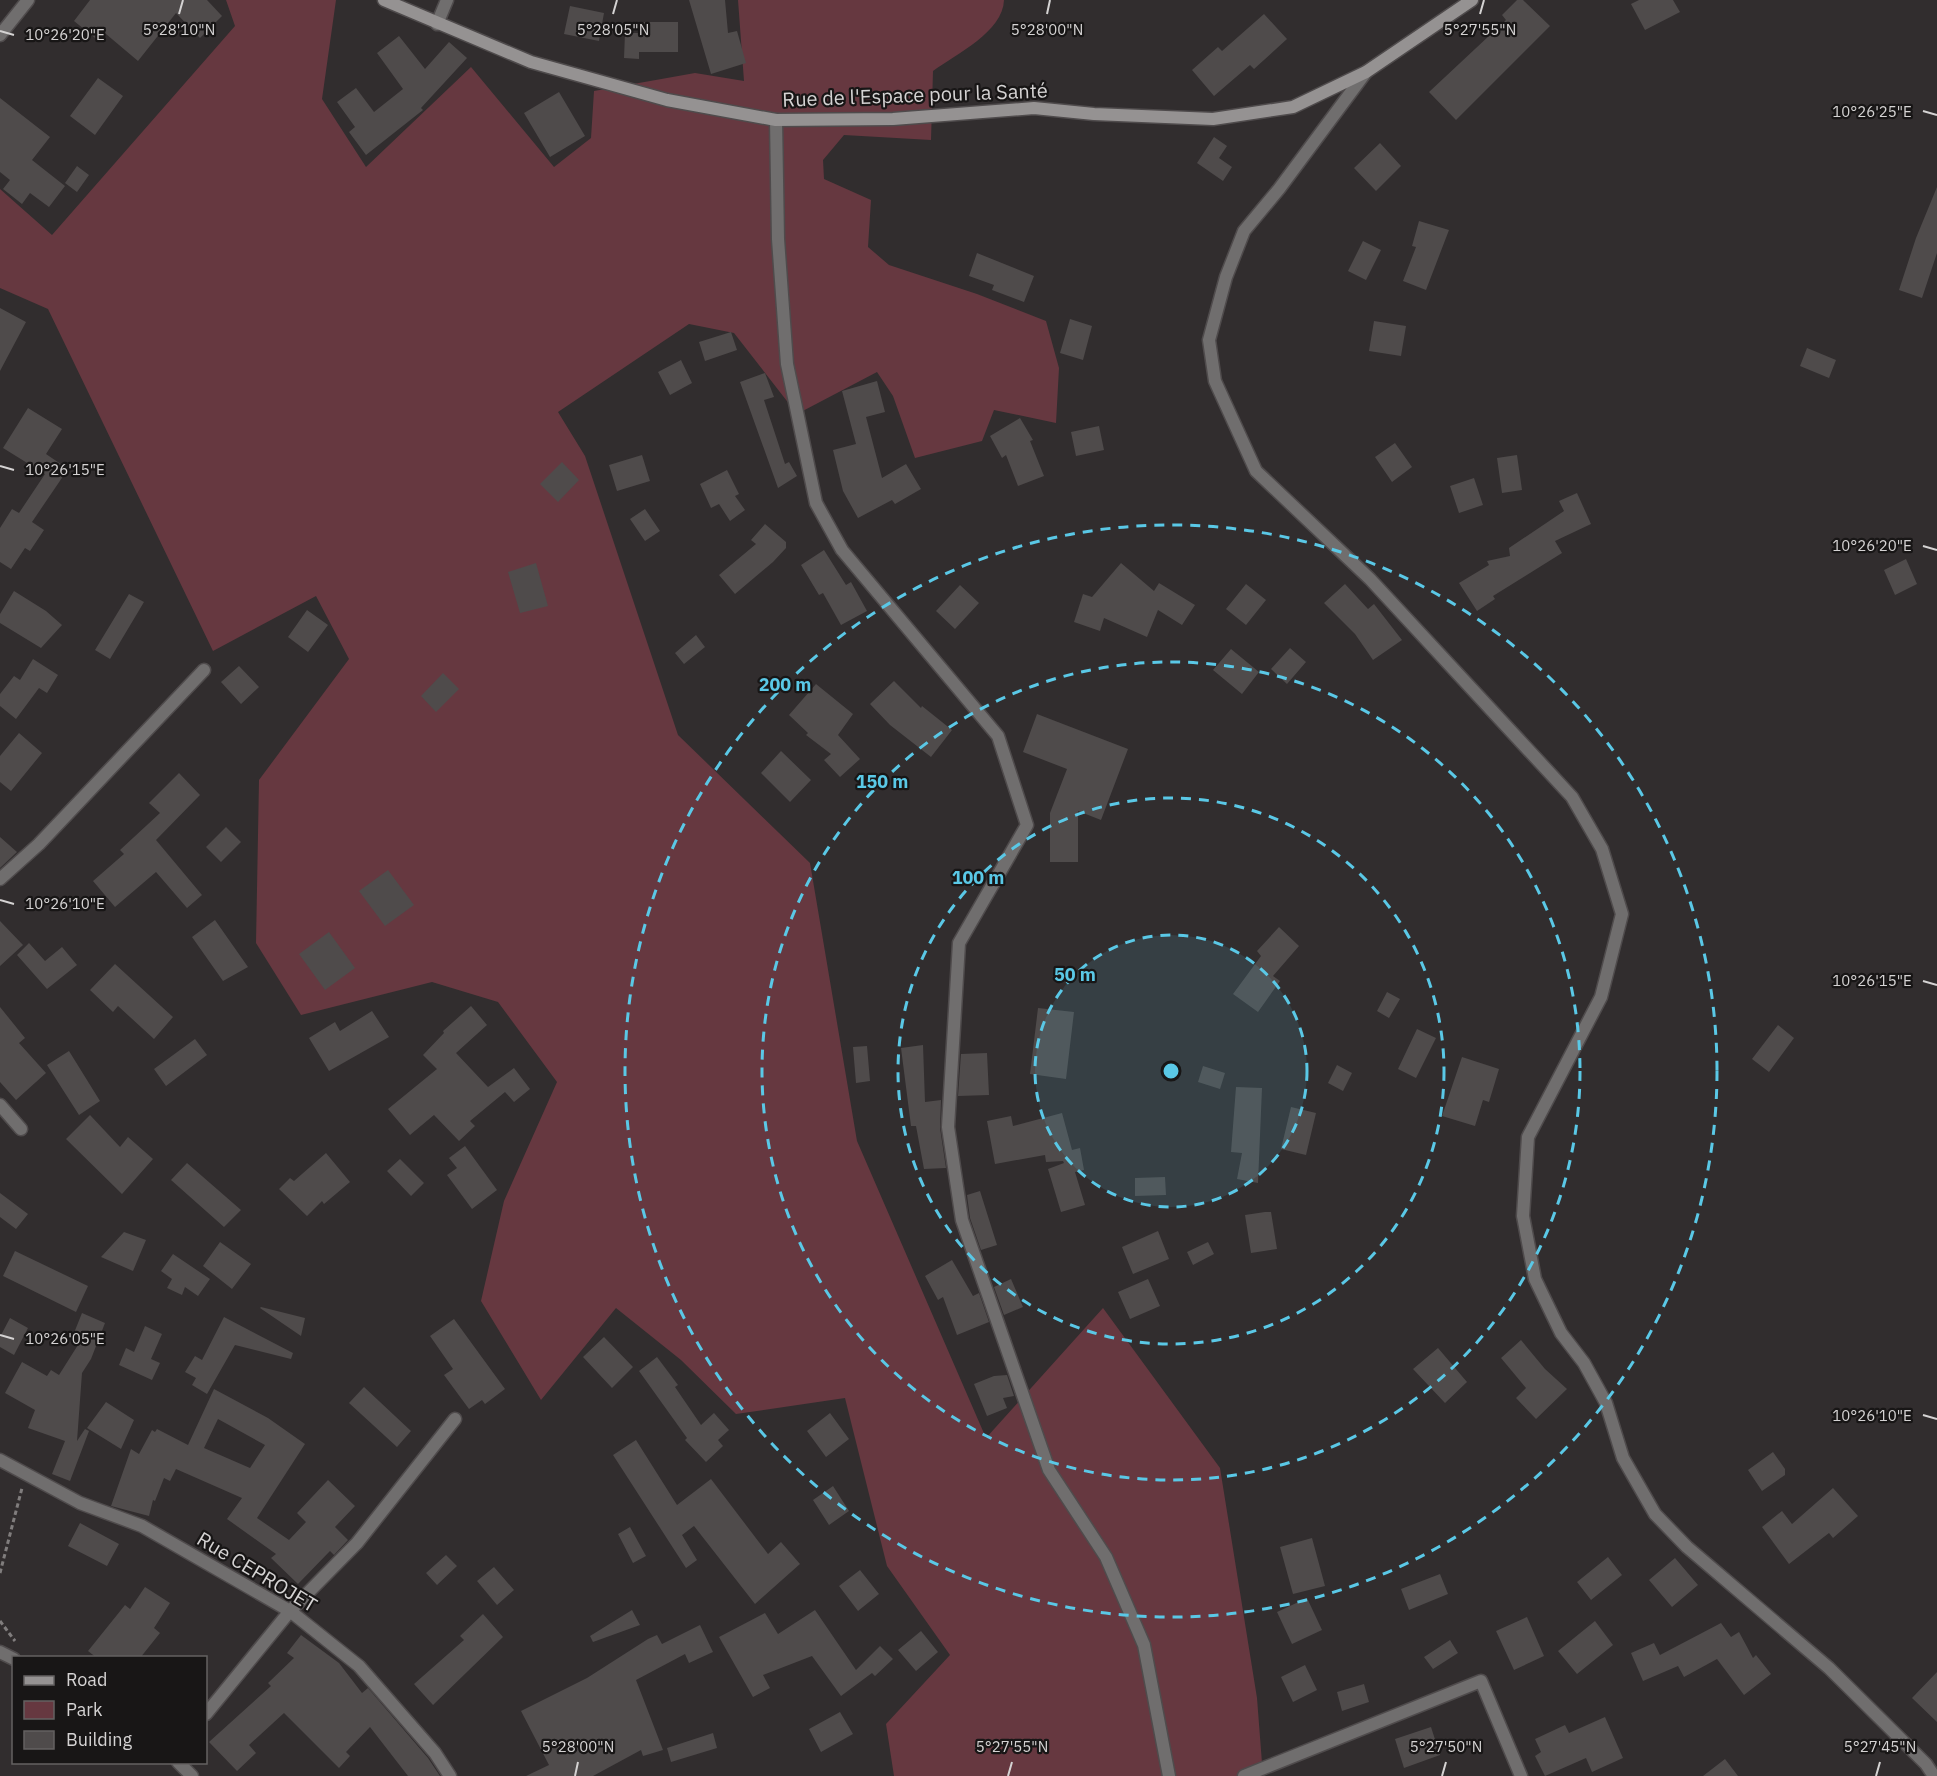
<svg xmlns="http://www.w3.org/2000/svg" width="1937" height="1776" font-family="'IBM Plex Sans',sans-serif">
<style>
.green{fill:#663840}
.building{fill:#4f4b4b;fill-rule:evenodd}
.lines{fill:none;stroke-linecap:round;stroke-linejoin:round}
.street-casing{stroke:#4f4b4c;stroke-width:15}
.secondary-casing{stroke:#4f4b4c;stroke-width:15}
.path{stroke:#807d7d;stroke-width:3;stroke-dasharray:4.5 3;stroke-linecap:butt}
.street{stroke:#706e6e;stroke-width:12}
.secondary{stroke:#959292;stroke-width:12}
.ticks{fill:none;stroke:#d5d3d3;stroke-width:2}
.ring{fill:none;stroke:#5ac8e6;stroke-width:3;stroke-dasharray:10 8}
.labels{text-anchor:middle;stroke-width:4.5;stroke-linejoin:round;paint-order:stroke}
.street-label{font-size:20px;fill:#d5d3d3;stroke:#181616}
.ticks-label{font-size:15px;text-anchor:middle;fill:#d5d3d3;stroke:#181616;stroke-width:4.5;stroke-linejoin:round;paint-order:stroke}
.centre{fill:#5ac8e6;stroke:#181616;stroke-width:3}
.ring-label{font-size:18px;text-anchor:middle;font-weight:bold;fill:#5ac8e6;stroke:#181616;stroke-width:4.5;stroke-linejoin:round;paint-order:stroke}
</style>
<rect width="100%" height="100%" fill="#312d2e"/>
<path class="green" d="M 226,0 L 336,0 L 322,99 L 366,167 L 471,67 L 554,167 L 591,138 L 594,91 L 695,73 L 744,81 L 738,0 L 1004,0 C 1003,32 956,54 933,71 L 931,140 L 844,135 L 823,160 L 824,179 L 871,200 L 868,247 L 889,265 L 977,294 L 1046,321 L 1059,368 L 1056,423 L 994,410 L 982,441 L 915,458 L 893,396 L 877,372 L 797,414 L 734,333 L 689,324 L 558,412 L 585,456 L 678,735 L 810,863 L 857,1141 L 986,1438 L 1103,1308 L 1220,1468 L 1257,1698 L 1263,1776 L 894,1776 L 886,1724 L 950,1655 L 887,1566 L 845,1398 L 736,1414 L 681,1360 L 616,1308 L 541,1400 L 481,1301 L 504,1201 L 557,1082 L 498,1002 L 432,982 L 301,1015 L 256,943 L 259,780 L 349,659 L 316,596 L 213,651 L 48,309 L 0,288 L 0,189 L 52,235 L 235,26 Z"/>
<path class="building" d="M 90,0 L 207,0 L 222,16 L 200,38 L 176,13 L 138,61 L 106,34 L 100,42 L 74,21 Z
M 689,0 L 725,0 L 728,33 L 737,31 L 746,63 L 711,74 Z
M 1517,0 L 1523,0 L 1550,26 L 1456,120 L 1429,92 L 1506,20 L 1502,15 Z
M 1639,0 L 1673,0 L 1680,12 L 1645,30 L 1631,4 Z
M 570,6 L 604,13 L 599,41 L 564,34 Z
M 1264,14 L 1287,39 L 1254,69 L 1250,65 L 1214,96 L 1192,70 L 1218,47 L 1222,51 Z
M 644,22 L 678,22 L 678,52 L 639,52 L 639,59 L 624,58 L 625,33 L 644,33 Z
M 399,36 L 425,69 L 449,42 L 467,58 L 421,108 L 423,110 L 366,155 L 349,132 L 355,127 L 337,102 L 356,88 L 374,112 L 403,89 L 377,53 Z
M 98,78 L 123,96 L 95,135 L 70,116 Z
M 559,92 L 585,136 L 550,157 L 524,113 Z
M 0,98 L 50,137 L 32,160 L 65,186 L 49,207 L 30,193 L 22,204 L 3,189 L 10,180 L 0,172 Z
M 1214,137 L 1227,146 L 1219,158 L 1232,167 L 1223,181 L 1197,163 Z
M 1380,143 L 1401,166 L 1376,191 L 1354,168 Z
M 77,166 L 89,175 L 77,192 L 65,183 Z
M 1937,187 L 1937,253 L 1922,298 L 1899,290 L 1916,238 Z
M 1419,221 L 1449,230 L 1426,290 L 1403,281 L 1416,247 L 1412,246 Z
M 1363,241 L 1381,250 L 1366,280 L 1348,271 Z
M 977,253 L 1034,276 L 1024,302 L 992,290 L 994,285 L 969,276 Z
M 0,308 L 26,322 L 0,371 Z
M 1070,319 L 1092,326 L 1083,360 L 1060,353 Z
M 1374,321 L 1406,326 L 1401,356 L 1369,351 Z
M 731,332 L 737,350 L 705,361 L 699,342 Z
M 1807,348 L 1836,360 L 1829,378 L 1800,366 Z
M 681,360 L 692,383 L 670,395 L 658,372 Z
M 765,373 L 774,397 L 764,400 L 785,464 L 789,462 L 797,476 L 778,488 L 740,382 Z
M 877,381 L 885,412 L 866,417 L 882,478 L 906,464 L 921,489 L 895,504 L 892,500 L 858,518 L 843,491 L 833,450 L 856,444 L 842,391 Z
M 28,408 L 62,429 L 46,454 L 68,469 L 32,522 L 44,530 L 30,551 L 25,548 L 11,569 L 0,562 L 0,528 L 12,509 L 19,513 L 45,474 L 3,448 Z
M 1020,418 L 1033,440 L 1030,441 L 1044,476 L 1018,486 L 1006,455 L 1002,458 L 990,436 Z
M 1099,426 L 1104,450 L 1076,456 L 1071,432 Z
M 1395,443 L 1412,467 L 1392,482 L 1375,457 Z
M 642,455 L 650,481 L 617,491 L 609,465 Z
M 1517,455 L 1522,490 L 1502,493 L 1497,458 Z
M 562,462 L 579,480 L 558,502 L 540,484 Z
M 727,470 L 739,494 L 735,496 L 745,510 L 730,521 L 719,504 L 711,508 L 700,484 Z
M 1474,478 L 1483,505 L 1459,513 L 1450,486 Z
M 1577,493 L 1591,524 L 1555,541 L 1562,553 L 1493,596 L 1495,599 L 1477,611 L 1459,583 L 1489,565 L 1487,561 L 1510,556 L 1509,548 L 1564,511 L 1559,501 Z
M 645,509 L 660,531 L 645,541 L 630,519 Z
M 765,524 L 786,542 L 786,548 L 773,562 L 735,594 L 719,575 L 756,544 L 751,540 Z
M 824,550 L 846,585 L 851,582 L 867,611 L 841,625 L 823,593 L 819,595 L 801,565 Z
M 1906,559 L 1917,584 L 1895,595 L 1884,570 Z
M 536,563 L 548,606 L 520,613 L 508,572 Z
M 1121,563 L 1154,591 L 1159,583 L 1195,605 L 1182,625 L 1158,610 L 1147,637 L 1104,618 L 1100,631 L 1074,622 L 1083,594 L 1092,597 Z
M 1246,584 L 1266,600 L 1246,625 L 1226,609 Z
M 1345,584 L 1368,609 L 1374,604 L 1402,640 L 1373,660 L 1355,634 L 1324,603 Z
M 960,585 L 979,603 L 955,629 L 936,611 Z
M 14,591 L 46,611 L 62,625 L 41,648 L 0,623 L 0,614 Z
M 129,594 L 144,602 L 110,659 L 95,650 Z
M 307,610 L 328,625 L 308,652 L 288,637 Z
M 696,635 L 705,647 L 684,664 L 675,653 Z
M 1290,648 L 1306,662 L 1287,684 L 1271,669 Z
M 1231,649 L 1259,672 L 1242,694 L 1213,670 Z
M 33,659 L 58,675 L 47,693 L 39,688 L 16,719 L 0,706 L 0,694 L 14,676 L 20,680 Z
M 239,666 L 259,687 L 241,704 L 221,682 Z
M 443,673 L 459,689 L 436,712 L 421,696 Z
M 894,681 L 921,708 L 922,706 L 952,730 L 931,757 L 890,725 L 870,704 Z
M 816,684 L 853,714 L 838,735 L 860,759 L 840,777 L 824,760 L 831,754 L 806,735 L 808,733 L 789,715 Z
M 1037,714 L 1128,749 L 1101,820 L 1078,811 L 1078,862 L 1050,862 L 1050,813 L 1067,769 L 1023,752 Z
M 19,733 L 42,753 L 11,791 L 0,782 L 0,756 Z
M 781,751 L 811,780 L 790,802 L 761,773 Z
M 179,773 L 200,795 L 156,840 L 202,895 L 187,908 L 156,872 L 115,907 L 93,881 L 124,854 L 120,850 L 160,813 L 149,803 Z
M 226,827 L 241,842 L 221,862 L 206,847 Z
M 0,837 L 17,852 L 0,868 Z
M 388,870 L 414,905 L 385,926 L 359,891 Z
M 215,920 L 248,967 L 223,981 L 192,937 Z
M 0,921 L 23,945 L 0,966 Z
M 1279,927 L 1299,946 L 1273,976 L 1280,981 L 1258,1012 L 1233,994 L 1261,956 L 1257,951 Z
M 329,932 L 355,968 L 325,990 L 299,954 Z
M 29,943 L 45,961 L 62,947 L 77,965 L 47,989 L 17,955 Z
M 115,964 L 173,1017 L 154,1039 L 118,1006 L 113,1012 L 90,990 Z
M 1387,992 L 1400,999 L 1389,1018 L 1377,1011 Z
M 471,1006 L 487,1025 L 456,1053 L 488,1087 L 514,1068 L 530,1089 L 514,1102 L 505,1092 L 470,1121 L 475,1126 L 459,1141 L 434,1115 L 410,1135 L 388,1109 L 437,1069 L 423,1055 L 444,1033 L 443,1031 Z
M 0,1007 L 25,1038 L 19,1043 L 46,1073 L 16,1100 L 0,1082 Z
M 1038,1008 L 1074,1012 L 1066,1079 L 1030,1074 Z
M 372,1011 L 389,1037 L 329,1071 L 309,1038 L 335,1022 L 340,1031 Z
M 1778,1025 L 1794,1038 L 1769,1072 L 1752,1059 Z
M 1417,1029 L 1436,1038 L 1416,1078 L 1398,1069 Z
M 195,1039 L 207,1055 L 166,1086 L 154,1069 Z
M 923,1045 L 925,1102 L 941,1100 L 940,1128 L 946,1168 L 924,1169 L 916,1126 L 911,1126 L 901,1048 Z
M 867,1046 L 870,1081 L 856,1083 L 853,1047 Z
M 69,1051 L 100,1101 L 79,1115 L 47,1065 Z
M 987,1053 L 989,1095 L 958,1096 L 961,1054 Z
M 1462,1057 L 1499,1069 L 1489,1102 L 1483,1100 L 1475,1126 L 1442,1116 Z
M 1337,1065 L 1352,1073 L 1343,1091 L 1328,1083 Z
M 1203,1066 L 1225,1073 L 1220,1089 L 1198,1082 Z
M 1236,1087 L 1262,1088 L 1258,1183 L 1237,1179 L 1242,1153 L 1231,1152 Z
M 1291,1107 L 1316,1113 L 1306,1155 L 1281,1149 Z
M 1062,1113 L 1072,1150 L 1080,1148 L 1084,1170 L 1075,1172 L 1085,1205 L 1061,1212 L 1048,1169 L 1064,1163 L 1063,1161 L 1046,1162 L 1045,1155 L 995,1164 L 987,1121 L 1011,1116 L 1013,1126 Z
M 90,1115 L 120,1147 L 128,1137 L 153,1159 L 122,1194 L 66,1139 Z
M 465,1146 L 497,1190 L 472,1209 L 447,1175 L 457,1168 L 449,1158 Z
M 326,1153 L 350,1182 L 324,1204 L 322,1201 L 307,1216 L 279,1189 L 290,1178 L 294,1181 Z
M 400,1159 L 424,1183 L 411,1196 L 387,1171 Z
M 187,1163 L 241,1210 L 224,1227 L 171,1180 Z
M 1165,1177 L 1166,1195 L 1135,1196 L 1135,1178 Z
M 980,1191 L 997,1245 L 981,1250 L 970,1218 L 967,1195 Z
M 0,1193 L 28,1214 L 16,1229 L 0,1217 Z
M 1265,1212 L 1271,1212 L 1277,1249 L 1251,1253 L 1245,1215 Z
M 1158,1231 L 1169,1259 L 1133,1274 L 1122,1247 Z
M 124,1232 L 146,1240 L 133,1271 L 101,1257 Z
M 220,1242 L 251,1264 L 232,1289 L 203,1266 Z
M 1208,1242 L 1214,1254 L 1193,1265 L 1187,1252 Z
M 15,1251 L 88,1286 L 76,1312 L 3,1276 Z
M 173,1254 L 210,1279 L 198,1296 L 185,1287 L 182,1295 L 167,1288 L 172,1279 L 161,1271 Z
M 952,1260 L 973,1296 L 979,1293 L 989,1322 L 957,1335 L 943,1297 L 938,1300 L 925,1276 Z
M 1011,1279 L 1023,1307 L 1004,1315 L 994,1287 Z
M 1148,1279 L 1160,1306 L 1130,1319 L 1118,1292 Z
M 261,1307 L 305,1318 L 301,1336 L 260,1308 Z
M 82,1313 L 105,1323 L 91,1359 L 82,1373 L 77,1441 L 85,1429 L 89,1431 L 70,1481 L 52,1474 L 65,1441 L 28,1428 L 35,1410 L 5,1393 L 22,1362 L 47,1376 L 51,1370 L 59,1375 L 83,1337 L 74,1333 Z
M 224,1317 L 293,1353 L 291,1359 L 235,1345 L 207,1394 L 192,1385 L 196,1378 L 185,1372 L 195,1356 L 202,1360 Z
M 10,1318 L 28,1328 L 14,1355 L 0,1347 L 0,1337 Z
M 454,1319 L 505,1389 L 485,1404 L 482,1400 L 469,1409 L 444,1375 L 453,1369 L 430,1336 Z
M 145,1326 L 162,1334 L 151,1359 L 160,1363 L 152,1380 L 119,1365 L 126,1348 L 134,1352 Z
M 604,1337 L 633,1367 L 612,1388 L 583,1357 Z
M 1521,1340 L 1545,1369 L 1567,1389 L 1536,1419 L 1516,1398 L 1526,1388 L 1501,1358 Z
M 1438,1348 L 1467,1382 L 1445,1403 L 1413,1369 Z
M 657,1357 L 678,1385 L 675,1387 L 701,1425 L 714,1413 L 729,1430 L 718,1440 L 723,1446 L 706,1462 L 685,1440 L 687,1438 L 639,1371 Z
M 1007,1375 L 1014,1396 L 1003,1398 L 1007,1408 L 987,1416 L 974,1384 L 994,1376 Z
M 364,1387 L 411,1431 L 397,1447 L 349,1403 Z
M 214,1389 L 268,1418 L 305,1444 L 257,1518 L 289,1540 L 306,1522 L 297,1513 L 328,1480 L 355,1506 L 335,1527 L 348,1540 L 334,1555 L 330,1551 L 298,1584 L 271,1558 L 276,1554 L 227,1519 L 242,1498 L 176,1469 L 170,1481 L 164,1478 L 155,1501 L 153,1500 L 149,1516 L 111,1506 L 131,1449 L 139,1454 L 152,1430 L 155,1432 L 157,1429 L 188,1445 ZM 218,1419 L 265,1445 L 250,1468 L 204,1448 Z
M 106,1402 L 134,1420 L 121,1449 L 87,1428 Z
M 830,1413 L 849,1439 L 826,1457 L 807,1431 Z
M 636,1440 L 677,1505 L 711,1479 L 768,1554 L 781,1542 L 800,1564 L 755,1604 L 694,1526 L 682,1535 L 697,1560 L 686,1568 L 613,1455 Z
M 1773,1452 L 1785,1469 L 1785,1475 L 1762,1491 L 1748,1470 Z
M 833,1486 L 849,1511 L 829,1525 L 813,1500 Z
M 1833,1488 L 1858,1516 L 1833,1538 L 1829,1533 L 1789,1564 L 1762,1527 L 1782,1511 L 1792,1524 Z
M 80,1523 L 119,1544 L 107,1566 L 68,1546 Z
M 630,1527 L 646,1556 L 633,1563 L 618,1534 Z
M 1312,1538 L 1325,1586 L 1293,1594 L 1280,1547 Z
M 446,1555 L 457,1566 L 437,1585 L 426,1573 Z
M 1608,1557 L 1622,1575 L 1591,1600 L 1577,1582 Z
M 1675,1558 L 1698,1585 L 1672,1607 L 1649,1580 Z
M 494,1567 L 514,1590 L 497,1605 L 477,1581 Z
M 860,1570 L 879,1594 L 858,1611 L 839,1586 Z
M 1440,1574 L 1448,1594 L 1409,1610 L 1401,1589 Z
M 145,1587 L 170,1603 L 154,1628 L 160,1633 L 140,1658 L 97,1658 L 88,1651 L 125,1605 L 130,1609 Z
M 1307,1598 L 1322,1630 L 1292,1644 L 1277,1612 Z
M 632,1610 L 640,1625 L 593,1642 L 590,1636 Z
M 815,1610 L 856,1670 L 880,1646 L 893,1659 L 875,1676 L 872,1673 L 841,1696 L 812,1656 L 763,1675 L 770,1688 L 753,1697 L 719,1637 L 765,1613 L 778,1634 Z
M 483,1614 L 503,1637 L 433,1705 L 414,1684 L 464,1640 L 460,1636 Z
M 1527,1617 L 1544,1656 L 1514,1670 L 1496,1631 Z
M 1595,1621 L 1613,1645 L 1577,1674 L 1558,1651 Z
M 1721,1623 L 1731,1637 L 1739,1632 L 1753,1658 L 1756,1655 L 1771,1674 L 1744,1695 L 1717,1659 L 1684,1677 L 1678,1666 L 1643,1681 L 1631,1653 L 1654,1643 L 1660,1655 Z
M 700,1625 L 713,1652 L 689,1663 L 685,1654 L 636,1680 L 663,1750 L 643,1756 L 641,1750 L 593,1776 L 526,1776 L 549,1765 L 521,1711 L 587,1678 L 648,1639 L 657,1635 L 662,1644 Z
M 921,1631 L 938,1652 L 916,1671 L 898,1650 Z
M 301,1635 L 339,1663 L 362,1693 L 368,1688 L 428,1758 L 440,1776 L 408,1776 L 370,1727 L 346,1752 L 350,1756 L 339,1768 L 284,1713 L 249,1745 L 256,1753 L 237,1771 L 209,1742 L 271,1686 L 268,1683 L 294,1658 L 287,1653 Z
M 1450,1640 L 1458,1653 L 1433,1669 L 1424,1657 Z
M 1305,1665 L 1317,1690 L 1293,1702 L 1281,1677 Z
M 1937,1672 L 1937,1722 L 1912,1698 Z
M 1364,1684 L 1369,1702 L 1342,1711 L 1337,1692 Z
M 840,1712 L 853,1734 L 821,1752 L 809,1729 Z
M 1605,1717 L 1623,1758 L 1592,1772 L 1586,1758 L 1545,1776 L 1535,1756 L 1541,1752 L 1535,1739 L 1565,1725 L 1569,1733 Z
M 1431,1727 L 1440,1755 L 1404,1768 L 1395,1739 Z
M 713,1733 L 717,1748 L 671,1762 L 667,1748 Z
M 1725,1759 L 1738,1776 L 1703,1776 Z"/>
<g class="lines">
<g class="street-casing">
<path id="street" d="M 437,24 L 447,0
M 0,35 L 28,0
M 1366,72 L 1279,189 L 1244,231 L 1226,277 L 1209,340 L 1215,381 L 1256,471 L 1370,579 L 1572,797 L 1602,849 L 1622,914 L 1601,997 L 1528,1137 L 1523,1216 L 1535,1279 L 1561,1333 L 1584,1363 L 1606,1403 L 1623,1458 L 1655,1514 L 1687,1547 L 1829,1668 L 1926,1764 L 1934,1776
M 776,120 L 778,239 L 787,364 L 816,503 L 842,550 L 998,736 L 1027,825 L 959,943 L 948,1127 L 962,1220 L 1049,1470 L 1106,1557 L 1144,1645 L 1169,1776
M 0,879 L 39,844 L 204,670
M 0,1105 L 21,1129
M 0,1460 L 80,1503 L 142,1526 L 290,1611 L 359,1666 L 435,1753 L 450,1776
M 0,1652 L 14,1659
M 206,1714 L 290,1611 L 357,1543 L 455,1419
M 178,1762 L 192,1776
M 1244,1776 L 1481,1681 L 1521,1776"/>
</g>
<g class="secondary-casing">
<path id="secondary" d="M 384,0 L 531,62 L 667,100 L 776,120 L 893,119 L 1034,108 L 1094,114 L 1213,119 L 1293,107 L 1366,72 L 1472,0"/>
</g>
<path class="path" d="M 0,1573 L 22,1488
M 0,1621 L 15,1641"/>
<use href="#street" class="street"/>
<use href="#secondary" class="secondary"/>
</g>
<path class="ticks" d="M 179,14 L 183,0M 613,14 L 617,0M 1047,14 L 1050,0M 1480,14 L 1484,0M 0,31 L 14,35M 1923,111 L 1937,115M 0,466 L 14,470M 1923,546 L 1937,550M 0,900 L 14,904M 1923,981 L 1937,985M 0,1335 L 14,1339M 1923,1415 L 1937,1419M 575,1776 L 578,1762M 1008,1776 L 1012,1762M 1442,1776 L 1446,1762M 1876,1776 L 1880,1762"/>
<circle cx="1171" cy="1071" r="136" fill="#5ac8e6" fill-opacity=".12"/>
<g class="ring">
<circle cx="1171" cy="1071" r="136"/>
<circle cx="1171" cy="1071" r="273"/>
<circle cx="1171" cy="1071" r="409"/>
<circle cx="1171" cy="1071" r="546"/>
</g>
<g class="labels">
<g class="street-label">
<text transform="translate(915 95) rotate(-2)" y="7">Rue de l'Espace pour la Santé</text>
<text transform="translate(257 1572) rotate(31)" y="7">Rue CEPROJET</text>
</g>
</g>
<g class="ticks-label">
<text x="179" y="35">5°28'10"N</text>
<text x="613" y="35">5°28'05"N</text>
<text x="1047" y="35">5°28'00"N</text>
<text x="1480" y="35">5°27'55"N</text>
<text x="65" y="40">10°26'20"E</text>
<text x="1872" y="117">10°26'25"E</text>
<text x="65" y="475">10°26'15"E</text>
<text x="1872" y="551">10°26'20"E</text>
<text x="65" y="909">10°26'10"E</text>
<text x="1872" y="986">10°26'15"E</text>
<text x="65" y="1344">10°26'05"E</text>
<text x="1872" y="1421">10°26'10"E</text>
<text x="578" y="1752">5°28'00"N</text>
<text x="1012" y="1752">5°27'55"N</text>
<text x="1446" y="1752">5°27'50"N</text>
<text x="1880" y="1752">5°27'45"N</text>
</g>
<circle cx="1171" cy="1071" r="9" class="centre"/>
<g class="ring-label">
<text x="785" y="691">200 m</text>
<text x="882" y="788">150 m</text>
<text x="978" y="884">100 m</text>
<text x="1075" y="981">50 m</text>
</g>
<rect x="12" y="1656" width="195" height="108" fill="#181616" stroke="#646262" stroke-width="1.5"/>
<rect x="24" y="1676" width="30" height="9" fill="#959292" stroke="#646262" stroke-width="1.5"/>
<text x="66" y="1686" font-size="18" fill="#d5d3d3">Road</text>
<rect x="24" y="1701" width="30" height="18" fill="#663840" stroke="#646262" stroke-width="1.5"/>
<text x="66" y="1716" font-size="18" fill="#d5d3d3">Park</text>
<rect x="24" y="1731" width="30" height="18" fill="#4f4b4b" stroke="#646262" stroke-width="1.5"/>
<text x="66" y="1746" font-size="18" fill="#d5d3d3">Building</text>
</svg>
